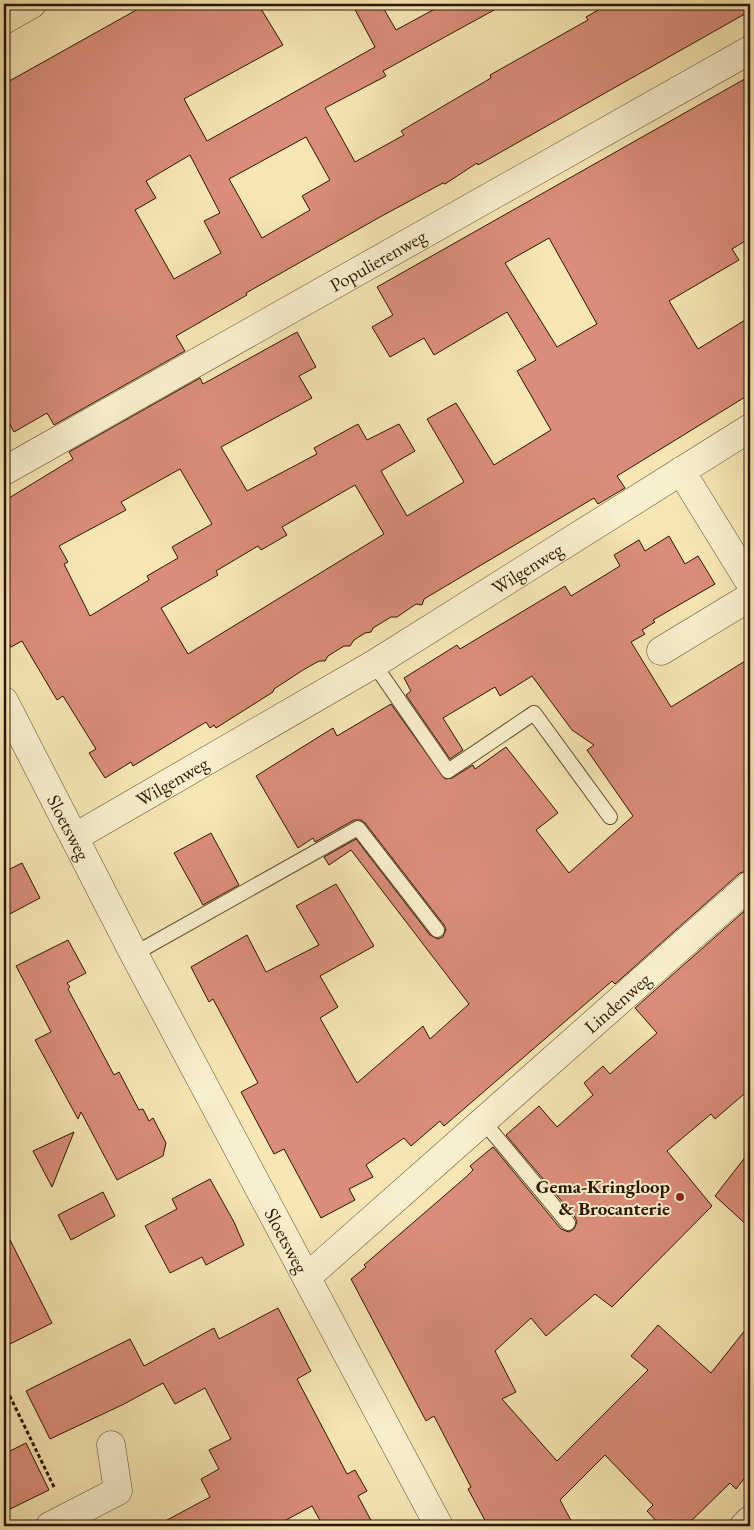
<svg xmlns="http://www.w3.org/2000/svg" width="754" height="1530" font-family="'EB Garamond',serif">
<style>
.building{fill:#da8d7a;stroke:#2d1500;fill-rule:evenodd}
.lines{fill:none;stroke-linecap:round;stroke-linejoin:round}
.lane-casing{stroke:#5f492d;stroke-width:16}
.street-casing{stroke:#5f492d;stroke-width:29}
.secondary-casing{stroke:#2d1500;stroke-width:29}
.primary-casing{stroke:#2d1500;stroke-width:29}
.path{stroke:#2d1500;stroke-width:3;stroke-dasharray:4 2.5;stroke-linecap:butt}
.lane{stroke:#f8efce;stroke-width:14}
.street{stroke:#f8efce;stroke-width:28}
.secondary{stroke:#f8efce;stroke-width:28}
.primary{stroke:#f5e6b3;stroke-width:28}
.poi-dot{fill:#8f2418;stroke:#f8efce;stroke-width:2}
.labels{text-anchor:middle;stroke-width:4;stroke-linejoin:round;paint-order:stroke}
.street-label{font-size:19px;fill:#2d1500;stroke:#f8efce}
.poi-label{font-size:19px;font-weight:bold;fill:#2d1500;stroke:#f8efce;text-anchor:end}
</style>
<rect width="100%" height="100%" fill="#f5e6b3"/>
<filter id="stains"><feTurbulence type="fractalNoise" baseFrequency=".004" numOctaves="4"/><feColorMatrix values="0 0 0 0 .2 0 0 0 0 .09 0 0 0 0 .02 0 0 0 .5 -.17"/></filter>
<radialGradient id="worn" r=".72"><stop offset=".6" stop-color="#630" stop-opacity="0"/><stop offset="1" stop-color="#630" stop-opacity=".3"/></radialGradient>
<path class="building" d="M 147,4 L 258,4 L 283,45 L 184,99 L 207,141 L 375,47 L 352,4 L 381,4 L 396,30 L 444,4 L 505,4 L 383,71 L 386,76 L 325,108 L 355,162 L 404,135 L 401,131 L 491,78 L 490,75 L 588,20 L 586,17 L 609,4 L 750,4 L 750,11 L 478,165 L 477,163 L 445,184 L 443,183 L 380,217 L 246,293 L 247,295 L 176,336 L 185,351 L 54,425 L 47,413 L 14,432 L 4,414 L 4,84 ZM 306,137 L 330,180 L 302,196 L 310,210 L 262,238 L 229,179 ZM 190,155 L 220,213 L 204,221 L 221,253 L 174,279 L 135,210 L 156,198 L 146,181 Z
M 750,76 L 750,238 L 732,249 L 739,260 L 669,301 L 698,349 L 750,317 L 750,394 L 617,476 L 625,488 L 598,504 L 594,498 L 424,599 L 422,605 L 416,604 L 397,617 L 391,617 L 373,628 L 371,632 L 365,633 L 354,640 L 350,646 L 344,646 L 328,656 L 325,661 L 319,661 L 303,670 L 274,689 L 273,692 L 216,728 L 214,725 L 210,728 L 206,722 L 133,766 L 131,762 L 105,778 L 89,753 L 96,749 L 63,696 L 57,700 L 22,641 L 11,647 L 4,633 L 4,501 L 73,459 L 69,452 L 200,378 L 203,384 L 297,332 L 316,367 L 299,376 L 312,398 L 221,447 L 247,491 L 317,454 L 314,448 L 358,424 L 367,440 L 399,424 L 415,451 L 381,471 L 407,516 L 464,482 L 427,419 L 456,403 L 494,465 L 551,430 L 517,371 L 536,360 L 507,312 L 434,355 L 424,338 L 390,357 L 372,327 L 393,315 L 377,287 ZM 549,238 L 597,324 L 557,347 L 505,263 ZM 180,469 L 212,524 L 172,547 L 178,558 L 147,576 L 149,580 L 90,616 L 64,564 L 68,562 L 59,546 L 126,510 L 121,502 ZM 355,485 L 384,534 L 188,654 L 161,608 L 218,575 L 216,571 L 258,546 L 261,550 L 287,535 L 282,527 Z
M 669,536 L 685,564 L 698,556 L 715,584 L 653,620 L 655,622 L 642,630 L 645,634 L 631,642 L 671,707 L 750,658 L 750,870 L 740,873 L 615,984 L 612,981 L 444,1126 L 440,1121 L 411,1146 L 404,1138 L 366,1165 L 373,1177 L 349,1189 L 355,1200 L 321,1218 L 284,1149 L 274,1154 L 241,1092 L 258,1083 L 213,999 L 209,1002 L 191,967 L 247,935 L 266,972 L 319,945 L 296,906 L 336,884 L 374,946 L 320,976 L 338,1007 L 320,1018 L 357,1083 L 423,1026 L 430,1039 L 469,1004 L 351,850 L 329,865 L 324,857 L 356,839 L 430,935 L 438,939 L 443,937 L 446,929 L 444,925 L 365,823 L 361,820 L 354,820 L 315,842 L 313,838 L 298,848 L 256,776 L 333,728 L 337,736 L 391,704 L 445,779 L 452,778 L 473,765 L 475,769 L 506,747 L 558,813 L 536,830 L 569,873 L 633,816 L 587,750 L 594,745 L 572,730 L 532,676 L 500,696 L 495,687 L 443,718 L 463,750 L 450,759 L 406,695 L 411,691 L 404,678 L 457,645 L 460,649 L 565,586 L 571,596 L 620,566 L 614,555 L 639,540 L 645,551 Z
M 211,833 L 239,885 L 203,905 L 174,853 Z
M 22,863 L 40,898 L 4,917 L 4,872 Z
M 750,906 L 750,1089 L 715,1119 L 711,1114 L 667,1151 L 712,1206 L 612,1307 L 595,1294 L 546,1336 L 531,1318 L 495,1351 L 516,1392 L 502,1399 L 557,1461 L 648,1370 L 631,1356 L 658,1325 L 711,1373 L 750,1324 L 750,1471 L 736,1489 L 730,1483 L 686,1526 L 661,1526 L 647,1511 L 653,1505 L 605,1455 L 560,1500 L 574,1526 L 488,1526 L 468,1489 L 471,1487 L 434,1416 L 426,1421 L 351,1279 L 366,1267 L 364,1265 L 466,1177 L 473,1170 L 470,1166 L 493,1147 L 561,1229 L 569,1232 L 574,1229 L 577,1222 L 575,1217 L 506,1135 L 539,1106 L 557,1127 L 593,1095 L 584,1083 L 603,1066 L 610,1074 L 657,1033 L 635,1008 Z
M 68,940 L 86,973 L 67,983 L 70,987 L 68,989 L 114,1075 L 119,1072 L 139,1110 L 143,1109 L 149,1121 L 153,1118 L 166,1143 L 163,1156 L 117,1180 L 81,1112 L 78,1119 L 35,1040 L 51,1032 L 16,966 Z
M 74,1132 L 52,1187 L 33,1151 Z
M 750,1151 L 750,1228 L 715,1196 Z
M 210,1179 L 234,1222 L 244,1245 L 206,1265 L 202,1257 L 170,1273 L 145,1226 L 177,1209 L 172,1199 Z
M 103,1192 L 115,1216 L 71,1240 L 58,1215 Z
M 4,1228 L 52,1323 L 4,1347 Z
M 278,1308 L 311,1371 L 297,1379 L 347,1474 L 355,1470 L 367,1491 L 358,1496 L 374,1526 L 323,1526 L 312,1506 L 275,1526 L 156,1526 L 210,1497 L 201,1479 L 219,1469 L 209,1450 L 231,1439 L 205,1388 L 175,1404 L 163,1383 L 122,1405 L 50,1439 L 26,1391 L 130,1339 L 144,1366 L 214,1328 L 219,1339 Z
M 26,1443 L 49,1490 L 4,1512 L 4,1454 Z"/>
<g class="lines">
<g class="lane-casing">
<path id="lane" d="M 374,664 L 448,771 L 534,713 L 610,817
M 134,954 L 358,828 L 437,930
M 483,1121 L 568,1223
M 80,1511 L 88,1526"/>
</g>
<g class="street-casing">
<g id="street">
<path id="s1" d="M 4,471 L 750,50"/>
<path d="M 681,471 L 750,583"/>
<path d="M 661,651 L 750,597"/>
<path id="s2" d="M 4,701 L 134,954 L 439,1526"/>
<path id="s3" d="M 75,837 L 374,664 L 750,428"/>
<path id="s4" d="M 307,1277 L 750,885"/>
<path d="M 50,1526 L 118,1491 L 111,1445"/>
</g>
</g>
<g class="secondary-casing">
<path id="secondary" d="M 744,1526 L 750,1520"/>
</g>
<g class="primary-casing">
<path id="primary" d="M 4,20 L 32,4"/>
</g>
<path class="path" d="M 4,1384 L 55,1489"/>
<use href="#lane" class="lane"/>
<use href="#street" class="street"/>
<use href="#secondary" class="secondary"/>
<use href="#primary" class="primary"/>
</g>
<circle class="poi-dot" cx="680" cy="1197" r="5"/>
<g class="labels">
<g class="street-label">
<text dy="7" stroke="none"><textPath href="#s1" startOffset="429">Populierenweg</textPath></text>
<text dy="7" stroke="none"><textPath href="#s3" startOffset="526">Wilgenweg</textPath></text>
<text dy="7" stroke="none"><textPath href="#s3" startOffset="112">Wilgenweg</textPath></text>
<text dy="7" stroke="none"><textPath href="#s2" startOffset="142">Sloetsweg</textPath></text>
<text dy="7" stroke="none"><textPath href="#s4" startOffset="414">Lindenweg</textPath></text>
<text dy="7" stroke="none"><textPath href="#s2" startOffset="609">Sloetsweg</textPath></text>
</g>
<g class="poi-label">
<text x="670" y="1193">Gema-Kringloop<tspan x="670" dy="22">&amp; Brocanterie</tspan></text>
</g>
</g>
<rect width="754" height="1530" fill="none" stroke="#f5e6b3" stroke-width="20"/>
<rect x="5" y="5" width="744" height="1520" fill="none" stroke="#2d1500" stroke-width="2.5"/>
<rect x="10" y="10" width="734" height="1510" fill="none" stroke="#2d1500"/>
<rect width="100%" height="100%" filter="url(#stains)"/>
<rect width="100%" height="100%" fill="url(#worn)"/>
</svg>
